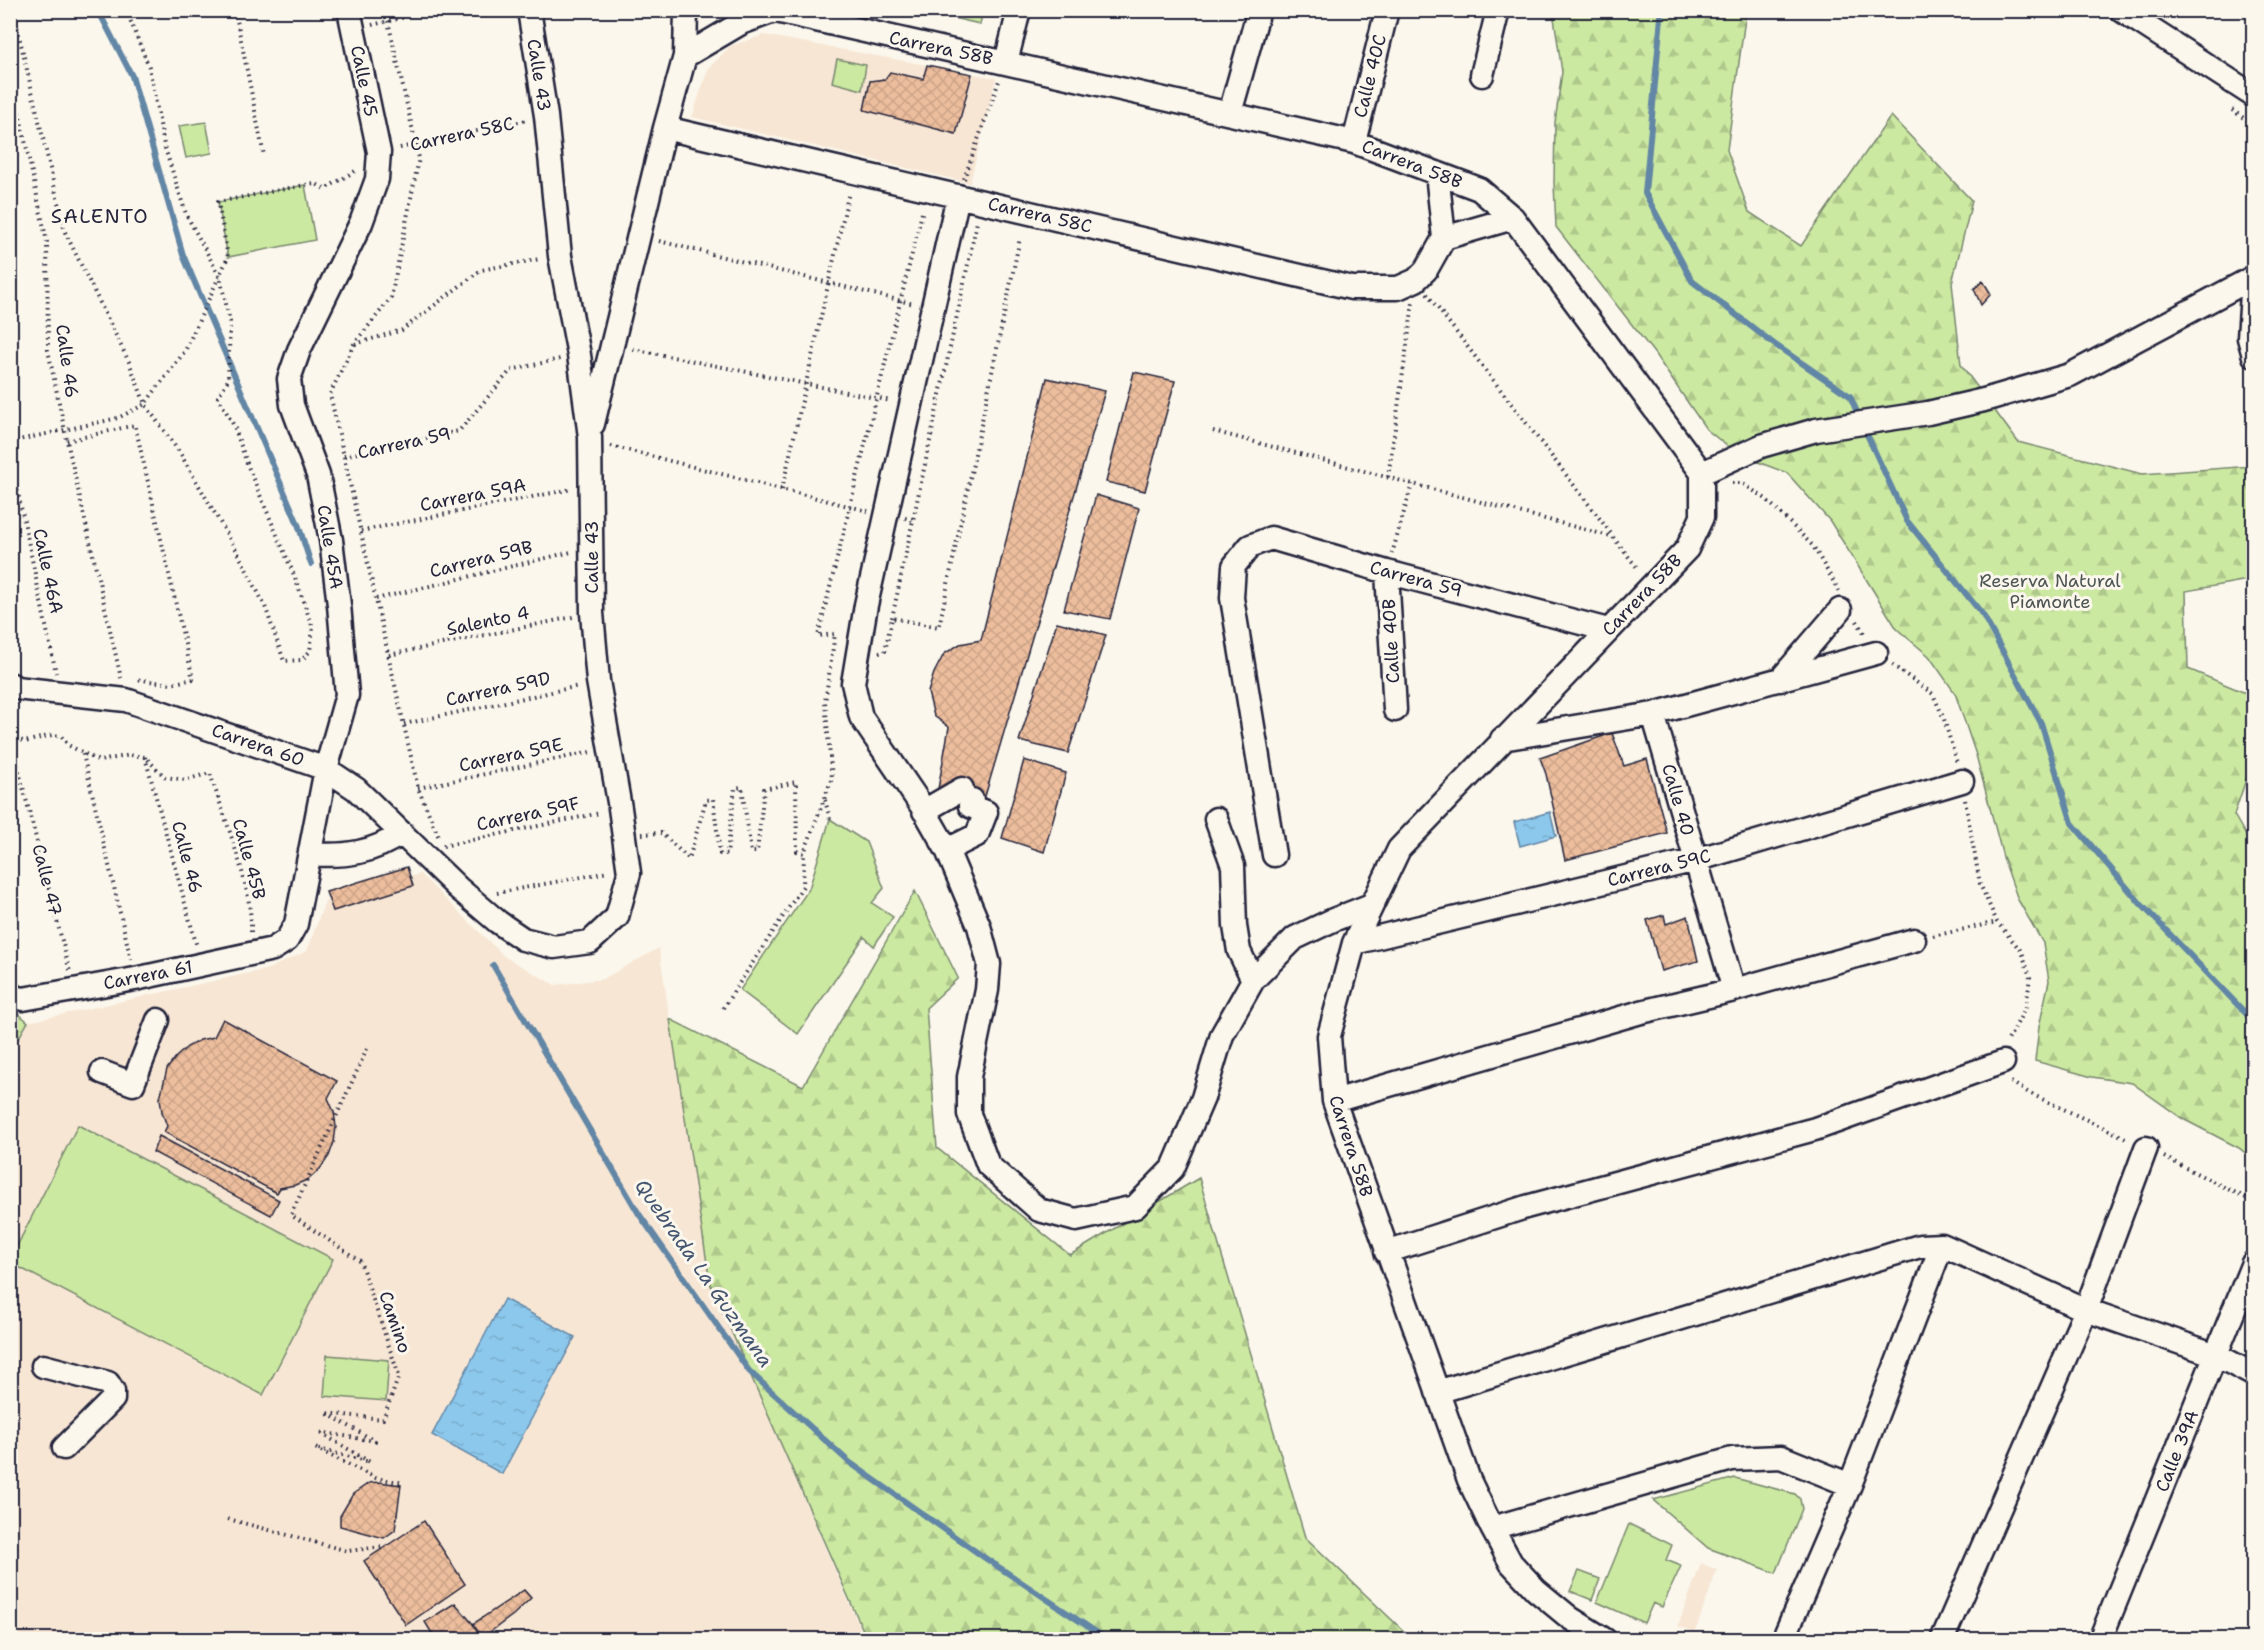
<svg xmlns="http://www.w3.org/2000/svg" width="2264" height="1650" font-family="'Shantell Sans',sans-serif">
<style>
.built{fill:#f7e6d4}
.grass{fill:url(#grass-dots);stroke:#77866e;stroke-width:1.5}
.forest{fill:url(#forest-firs);stroke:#77866e;stroke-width:1.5}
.park{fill:#cce9a1;stroke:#77866e;stroke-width:1.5}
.water{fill:url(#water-ripples);stroke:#6286a5;stroke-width:1.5}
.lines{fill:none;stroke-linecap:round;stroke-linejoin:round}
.stream{stroke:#6286a5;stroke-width:6}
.building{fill:url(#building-cross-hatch);stroke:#22223b;stroke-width:1.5}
.minor-casing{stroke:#22223b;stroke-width:27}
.path{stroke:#22223b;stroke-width:4;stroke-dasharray:1.5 4.5;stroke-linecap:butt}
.minor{stroke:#fbf7ec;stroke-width:22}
.labels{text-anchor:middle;stroke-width:6;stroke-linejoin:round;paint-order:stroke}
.street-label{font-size:18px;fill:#22223b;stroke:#fbf7ec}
.park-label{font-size:18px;fill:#4c5454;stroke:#fbf7ec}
.neighbourhood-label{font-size:20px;letter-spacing:1.5px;fill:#22223b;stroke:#fbf7ec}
.water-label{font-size:20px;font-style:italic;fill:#425470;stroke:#fbf7ec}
</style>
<defs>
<pattern id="grass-dots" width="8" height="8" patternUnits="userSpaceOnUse" patternTransform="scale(1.5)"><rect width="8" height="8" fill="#cce9a1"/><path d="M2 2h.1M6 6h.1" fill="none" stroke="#afc88c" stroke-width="1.8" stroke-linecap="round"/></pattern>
<pattern id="forest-firs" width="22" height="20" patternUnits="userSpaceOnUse" patternTransform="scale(1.5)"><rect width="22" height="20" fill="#cce9a1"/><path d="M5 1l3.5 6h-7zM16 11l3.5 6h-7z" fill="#afc88c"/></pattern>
<pattern id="water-ripples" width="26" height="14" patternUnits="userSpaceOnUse" patternTransform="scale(1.5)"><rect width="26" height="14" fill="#8cc8ec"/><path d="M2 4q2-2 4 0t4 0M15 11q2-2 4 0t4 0" fill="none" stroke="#78accb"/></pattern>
<pattern id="building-cross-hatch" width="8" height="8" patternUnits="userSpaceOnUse" patternTransform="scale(1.5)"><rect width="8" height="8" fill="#edbe9d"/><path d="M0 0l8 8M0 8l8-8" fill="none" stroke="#cba388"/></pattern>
</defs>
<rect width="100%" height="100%" fill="#fbf7ec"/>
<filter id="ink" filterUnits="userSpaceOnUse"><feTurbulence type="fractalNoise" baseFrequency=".0167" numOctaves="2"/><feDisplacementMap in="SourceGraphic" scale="12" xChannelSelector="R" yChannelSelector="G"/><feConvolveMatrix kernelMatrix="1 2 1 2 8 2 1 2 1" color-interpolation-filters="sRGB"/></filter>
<g filter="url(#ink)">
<path class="built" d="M 764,35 L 996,78 L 970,183 L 692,117 L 708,69 L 730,46 Z
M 420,874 L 505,957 L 555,985 L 603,979 L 659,948 L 710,1283 L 865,1639 L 11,1639 L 10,1051 L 28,1022 L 268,969 L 307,951 L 325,901 Z
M 1701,1563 L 1717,1570 L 1695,1632 L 1678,1626 Z"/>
<path class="grass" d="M 11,1007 L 28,1022 L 11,1051 Z"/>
<path class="forest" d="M 1553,11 L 1746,11 L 1727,150 L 1749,212 L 1801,246 L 1891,116 L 1972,201 L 1952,283 L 1961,365 L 2018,442 L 2142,474 L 2253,466 L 2253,579 L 2186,591 L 2188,669 L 2253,696 L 2253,759 L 2234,815 L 2253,848 L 2253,1159 L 2239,1148 L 2183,1119 L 2132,1083 L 2092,1077 L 2035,1061 L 2039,1027 L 2049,981 L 2043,943 L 2018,900 L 2003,857 L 1976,755 L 1955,693 L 1929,656 L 1897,629 L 1830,521 L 1787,473 L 1737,454 L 1706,429 L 1654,353 L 1556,227 L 1554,183 L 1555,122 L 1562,72 Z
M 915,891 L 958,978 L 926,1008 L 937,1148 L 1070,1255 L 1199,1178 L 1305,1537 L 1412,1639 L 871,1640 L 866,1637 L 710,1283 L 670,1019 L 803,1086 Z"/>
<path class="park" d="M 922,11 L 983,10 L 983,11 L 980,24 Z
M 837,59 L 866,65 L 862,90 L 832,82 Z
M 206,122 L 212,153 L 186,158 L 179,126 Z
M 305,185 L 315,240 L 228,257 L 218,202 Z
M 830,819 L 866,842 L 884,888 L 872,903 L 893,917 L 874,946 L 864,937 L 798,1034 L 740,990 L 809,889 Z
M 78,1125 L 333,1259 L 263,1395 L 11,1263 L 11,1258 Z
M 327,1355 L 389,1360 L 386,1401 L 324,1396 Z
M 1735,1478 L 1795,1494 L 1800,1499 L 1802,1509 L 1776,1573 L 1708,1548 L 1653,1500 Z
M 1629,1524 L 1672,1545 L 1666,1560 L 1681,1566 L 1662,1607 L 1653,1603 L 1644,1623 L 1597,1602 Z
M 1579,1571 L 1600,1579 L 1592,1600 L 1570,1591 Z"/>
<path class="water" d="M 1550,812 L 1556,836 L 1520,846 L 1514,822 Z
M 504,1299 L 575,1337 L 502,1474 L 432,1435 Z"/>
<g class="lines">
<path class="stream" d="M 98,10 L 132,76 L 183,255 L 298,524 L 311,564
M 1660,10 L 1661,17 L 1645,193 L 1692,281 L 1774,344 L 1850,396 L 1860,419
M 1864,428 L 1907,521 L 1983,615 L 2041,723 L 2072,823 L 2141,904 L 2254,1022
M 493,965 L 639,1214 L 749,1371 L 849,1462 L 985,1558 L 1108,1640"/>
</g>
<path class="building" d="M 927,65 L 972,74 L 956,134 L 864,110 L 870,81 L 885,79 L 890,72 L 923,79 Z
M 1983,281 L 1991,294 L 1981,305 L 1974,289 Z
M 1134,372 L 1175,381 L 1145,491 L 1106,482 Z
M 1047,378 L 1105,391 L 983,803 L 938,789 L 949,727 L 934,716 L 928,692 L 934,673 L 944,654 L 960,644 L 981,640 Z
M 1096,495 L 1139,508 L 1110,619 L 1064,610 Z
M 1057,622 L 1106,635 L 1068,753 L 1019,741 Z
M 1612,733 L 1624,766 L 1647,759 L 1667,833 L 1565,860 L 1546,774 L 1540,758 Z
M 1024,760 L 1066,773 L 1044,852 L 1002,838 Z
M 407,867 L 413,886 L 333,911 L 326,892 Z
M 1664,915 L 1666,924 L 1688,916 L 1698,961 L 1661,971 L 1647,920 Z
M 223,1019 L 337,1081 L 328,1098 L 334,1112 L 336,1127 L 334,1142 L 329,1156 L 320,1169 L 309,1179 L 295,1185 L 280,1188 L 277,1193 L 164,1132 L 167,1126 L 162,1112 L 160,1098 L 167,1069 L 176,1057 L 187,1047 L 200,1040 L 214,1037 Z
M 159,1136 L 279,1200 L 271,1215 L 153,1152 Z
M 379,1482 L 401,1485 L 395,1530 L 384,1538 L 340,1526 L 340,1516 L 353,1494 L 369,1483 Z
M 424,1521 L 465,1584 L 406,1625 L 364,1561 Z
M 524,1590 L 531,1598 L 513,1615 L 482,1638 L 473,1624 Z
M 455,1603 L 473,1624 L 483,1640 L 436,1640 L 425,1622 Z"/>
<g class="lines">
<g class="minor-casing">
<path id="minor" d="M 772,10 L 1354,142 L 1479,189 L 1513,218 L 1702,473 L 1702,517 L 1687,549 L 1399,849 L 1354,943 L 1329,1036 L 1334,1101 L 1469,1480 L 1492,1528 L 1511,1563 L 1536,1590 L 1570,1618 L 1605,1640
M 2121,10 L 2254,96
M 685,56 L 741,23 L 774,11
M 1006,62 L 1019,10
M 1482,75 L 1498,10
M 1230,113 L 1259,10
M 665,128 L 1352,288 L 1398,288 L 1416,280 L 1426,270 L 1444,238 L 1437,173
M 1354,142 L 1387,10
M 958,196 L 866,605 L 853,683 L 861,717 L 923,808 L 947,850 L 979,926 L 989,964 L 987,990 L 969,1077 L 969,1114 L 988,1165 L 1039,1210 L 1076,1220 L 1135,1207 L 1173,1168 L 1203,1098 L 1222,1035 L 1253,980 L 1295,938 L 1333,920 L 1371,905
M 1444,238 L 1513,218
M 2253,278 L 2249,338 L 2254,356
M 593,424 L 665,128 L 685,56 L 686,10
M 1702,473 L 1761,446 L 1816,430 L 1928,413 L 1984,400 L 2070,375 L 2254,277
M 1387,572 L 1395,710
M 1780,680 L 1840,610
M 10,684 L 16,688 L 126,700 L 326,769 L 356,789 L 458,888 L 498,922 L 523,939 L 554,947 L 590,942 L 617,917 L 629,873 L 620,808 L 598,681 L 592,613 L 590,437 L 579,355 L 560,256 L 546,116 L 529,10
M 1653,714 L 1734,990
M 1502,739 L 1653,714 L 1876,653
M 924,811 L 962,789
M 1216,819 L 1233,866 L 1235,926 L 1239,951 L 1253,980
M 947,850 L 977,835 L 986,812 L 970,806 L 972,800
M 310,854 C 345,857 373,853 402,833
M 1274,855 L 1232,598 L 1234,566 L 1250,546 L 1271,538 L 1387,572 L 1608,630
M 1354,943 L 1696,860 L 1962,781
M 10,993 L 12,996 L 23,999 L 135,979 L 273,949 L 287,940 L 296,924 L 326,769 L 347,695 L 339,605 L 331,540 L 318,475 L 292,405 L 289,379 L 299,350 L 361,223 L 377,179 L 379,152 L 349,10
M 102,1072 L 133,1084 L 158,1020
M 1334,1101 L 1641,1012 L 1734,990 L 1914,940
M 1386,1252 L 1526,1207 L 1815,1129 L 2003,1062
M 43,1366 L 108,1383 L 113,1391 L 113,1399 L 64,1448
M 1437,1392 L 1920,1246 L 1942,1245 L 2086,1310 L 2216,1355 L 2254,1375
M 1492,1528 L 1732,1459 L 1781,1457 L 1850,1485
M 1783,1640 L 1850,1485 L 1942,1245
M 1942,1640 L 2086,1310 L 2146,1148
M 2100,1640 L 2253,1263"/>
</g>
<path class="path" d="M 13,10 L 65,232 L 129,362 L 145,404 L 180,453 L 239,555 L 265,606 L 284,661 L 302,660 L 310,651 L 313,628 L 294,575 L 249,469 L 234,426 L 218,397 L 228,380 L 230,322 L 220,277 L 186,214 L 164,145 L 149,67 L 126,10
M 235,10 L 264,156
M 383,10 L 388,21 L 419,158 L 391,298 L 354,344 L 330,394 L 418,788 L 440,840
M 2092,10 L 2101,17
M 372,25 L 435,10
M 10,71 L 47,242 L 48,350 L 67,441 L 121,678
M 2232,110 L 2254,125
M 400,148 L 527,120
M 964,179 L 999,81
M 659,241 L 914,304
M 1427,294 L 1613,536
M 355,344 L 402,330 L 481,270 L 540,259
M 633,349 L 891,401
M 1213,431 L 1613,537 L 1639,570
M 67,441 L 135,425 L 193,679 L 171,684 L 135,679
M 10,442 L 118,418 L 145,404 L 185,351 L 228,257 L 218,202 L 305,185 L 316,184 L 325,189 L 357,170
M 611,446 L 868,511
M 10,455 L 56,673
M 344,456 L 459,431 L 511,370 L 560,359
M 1388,477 L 1413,303
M 1732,483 L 1742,483 L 1766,499 L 1813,546 L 1839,591
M 782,490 L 849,192
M 905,518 L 913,520
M 361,531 L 572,489
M 1392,554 L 1412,484
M 376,599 L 571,552
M 892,618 L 977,222
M 1857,621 L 1865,635
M 879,653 L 885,651 L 892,618 L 939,627 L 1020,238
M 389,655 L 573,617
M 1892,665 L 1933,694 L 1944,719 L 1957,763
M 404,724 L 579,686
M 10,735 L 15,707
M 10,736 L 25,742 L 52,735 L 61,736 L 68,745 L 99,761 L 131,755 L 145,757 L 165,777 L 186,780 L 210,773 C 224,818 253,887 251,932
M 10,736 L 70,972
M 83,754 L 131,960
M 145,757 L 197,947
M 418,788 L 591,752
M 825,800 L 830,819
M 1965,800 L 1980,884 L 1997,922 L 2022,952 L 2030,977 L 2026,1007 L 2007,1042
M 642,834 L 661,833 L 689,859 L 706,800 L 713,799 L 720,854 L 727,854 L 735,788 L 742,787 L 751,852 L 757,852 L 764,789 L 796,782 L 797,851 L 804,853 L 832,778 L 825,702 L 835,634 L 818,636 L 923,209
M 443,846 L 600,813
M 497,893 L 608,872
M 1933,936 L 1997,922
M 723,1008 L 803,886 L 804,853
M 367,1049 L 291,1215 L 360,1261 L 399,1376 L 383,1419 L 326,1413 L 375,1441 L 319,1432 L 370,1462 L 315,1448 L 376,1478 L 404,1483
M 2011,1082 L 2029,1093 L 2128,1139
M 2164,1157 L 2254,1202
M 228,1519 L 348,1551 L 381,1547"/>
<use href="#minor" class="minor"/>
</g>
</g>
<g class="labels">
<g class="street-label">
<text transform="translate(941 48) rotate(12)" y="6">Carrera 58B</text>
<text transform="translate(539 75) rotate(81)" y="6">Calle 43</text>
<text transform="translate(1370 76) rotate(-76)" y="6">Calle 40C</text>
<text transform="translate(364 81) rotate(78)" y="6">Calle 45</text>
<text transform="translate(462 134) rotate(-12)" y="6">Carrera 58C</text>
<text transform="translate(1412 164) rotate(21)" y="6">Carrera 58B</text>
<text transform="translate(1040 215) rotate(13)" y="6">Carrera 58C</text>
<text transform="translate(67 361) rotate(82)" y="6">Calle 46</text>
<text transform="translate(404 443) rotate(-12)" y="6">Carrera 59</text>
<text transform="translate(473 495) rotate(-11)" y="6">Carrera 59A</text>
<text transform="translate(330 547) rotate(81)" y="6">Calle 45A</text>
<text transform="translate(592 557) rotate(-90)" y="6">Calle 43</text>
<text transform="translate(481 559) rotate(-14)" y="6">Carrera 59B</text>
<text transform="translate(48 571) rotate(78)" y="6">Calle 46A</text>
<text transform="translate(1416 579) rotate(15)" y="6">Carrera 59</text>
<text transform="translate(1642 595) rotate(-46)" y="6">Carrera 58B</text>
<text transform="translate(488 621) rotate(-12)" y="6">Salento 4</text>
<text transform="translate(1391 641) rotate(-93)" y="6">Calle 40B</text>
<text transform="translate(498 689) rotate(-12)" y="6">Carrera 59D</text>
<text transform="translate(258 745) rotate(19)" y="6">Carrera 60</text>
<text transform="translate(511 755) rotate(-12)" y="6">Carrera 59E</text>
<text transform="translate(1678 800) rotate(74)" y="6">Calle 40</text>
<text transform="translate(528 814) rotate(-12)" y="6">Carrera 59F</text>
<text transform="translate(187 857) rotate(75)" y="6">Calle 46</text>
<text transform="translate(249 859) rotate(75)" y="6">Calle 45B</text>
<text transform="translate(1659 868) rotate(-14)" y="6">Carrera 59C</text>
<text transform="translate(47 880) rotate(76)" y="6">Calle 47</text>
<text transform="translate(148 975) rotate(-11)" y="6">Carrera 61</text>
<text transform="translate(1351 1146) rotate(72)" y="6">Carrera 58B</text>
<text transform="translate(395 1322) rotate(71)" y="6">Camino</text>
<text transform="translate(2177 1451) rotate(-68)" y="6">Calle 39A</text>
</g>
<g class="park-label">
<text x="2050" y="587">Reserva Natural<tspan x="2050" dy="21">Piamonte</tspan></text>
</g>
<g class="neighbourhood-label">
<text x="100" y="223">SALENTO</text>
</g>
<g class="water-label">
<text transform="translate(704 1273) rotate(55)" y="7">Quebrada La Guzmana</text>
</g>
</g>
<rect width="2264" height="1650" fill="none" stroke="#fbf7ec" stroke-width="36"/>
<rect x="18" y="18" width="2228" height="1614" fill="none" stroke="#22223b" stroke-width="2" filter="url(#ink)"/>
</svg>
